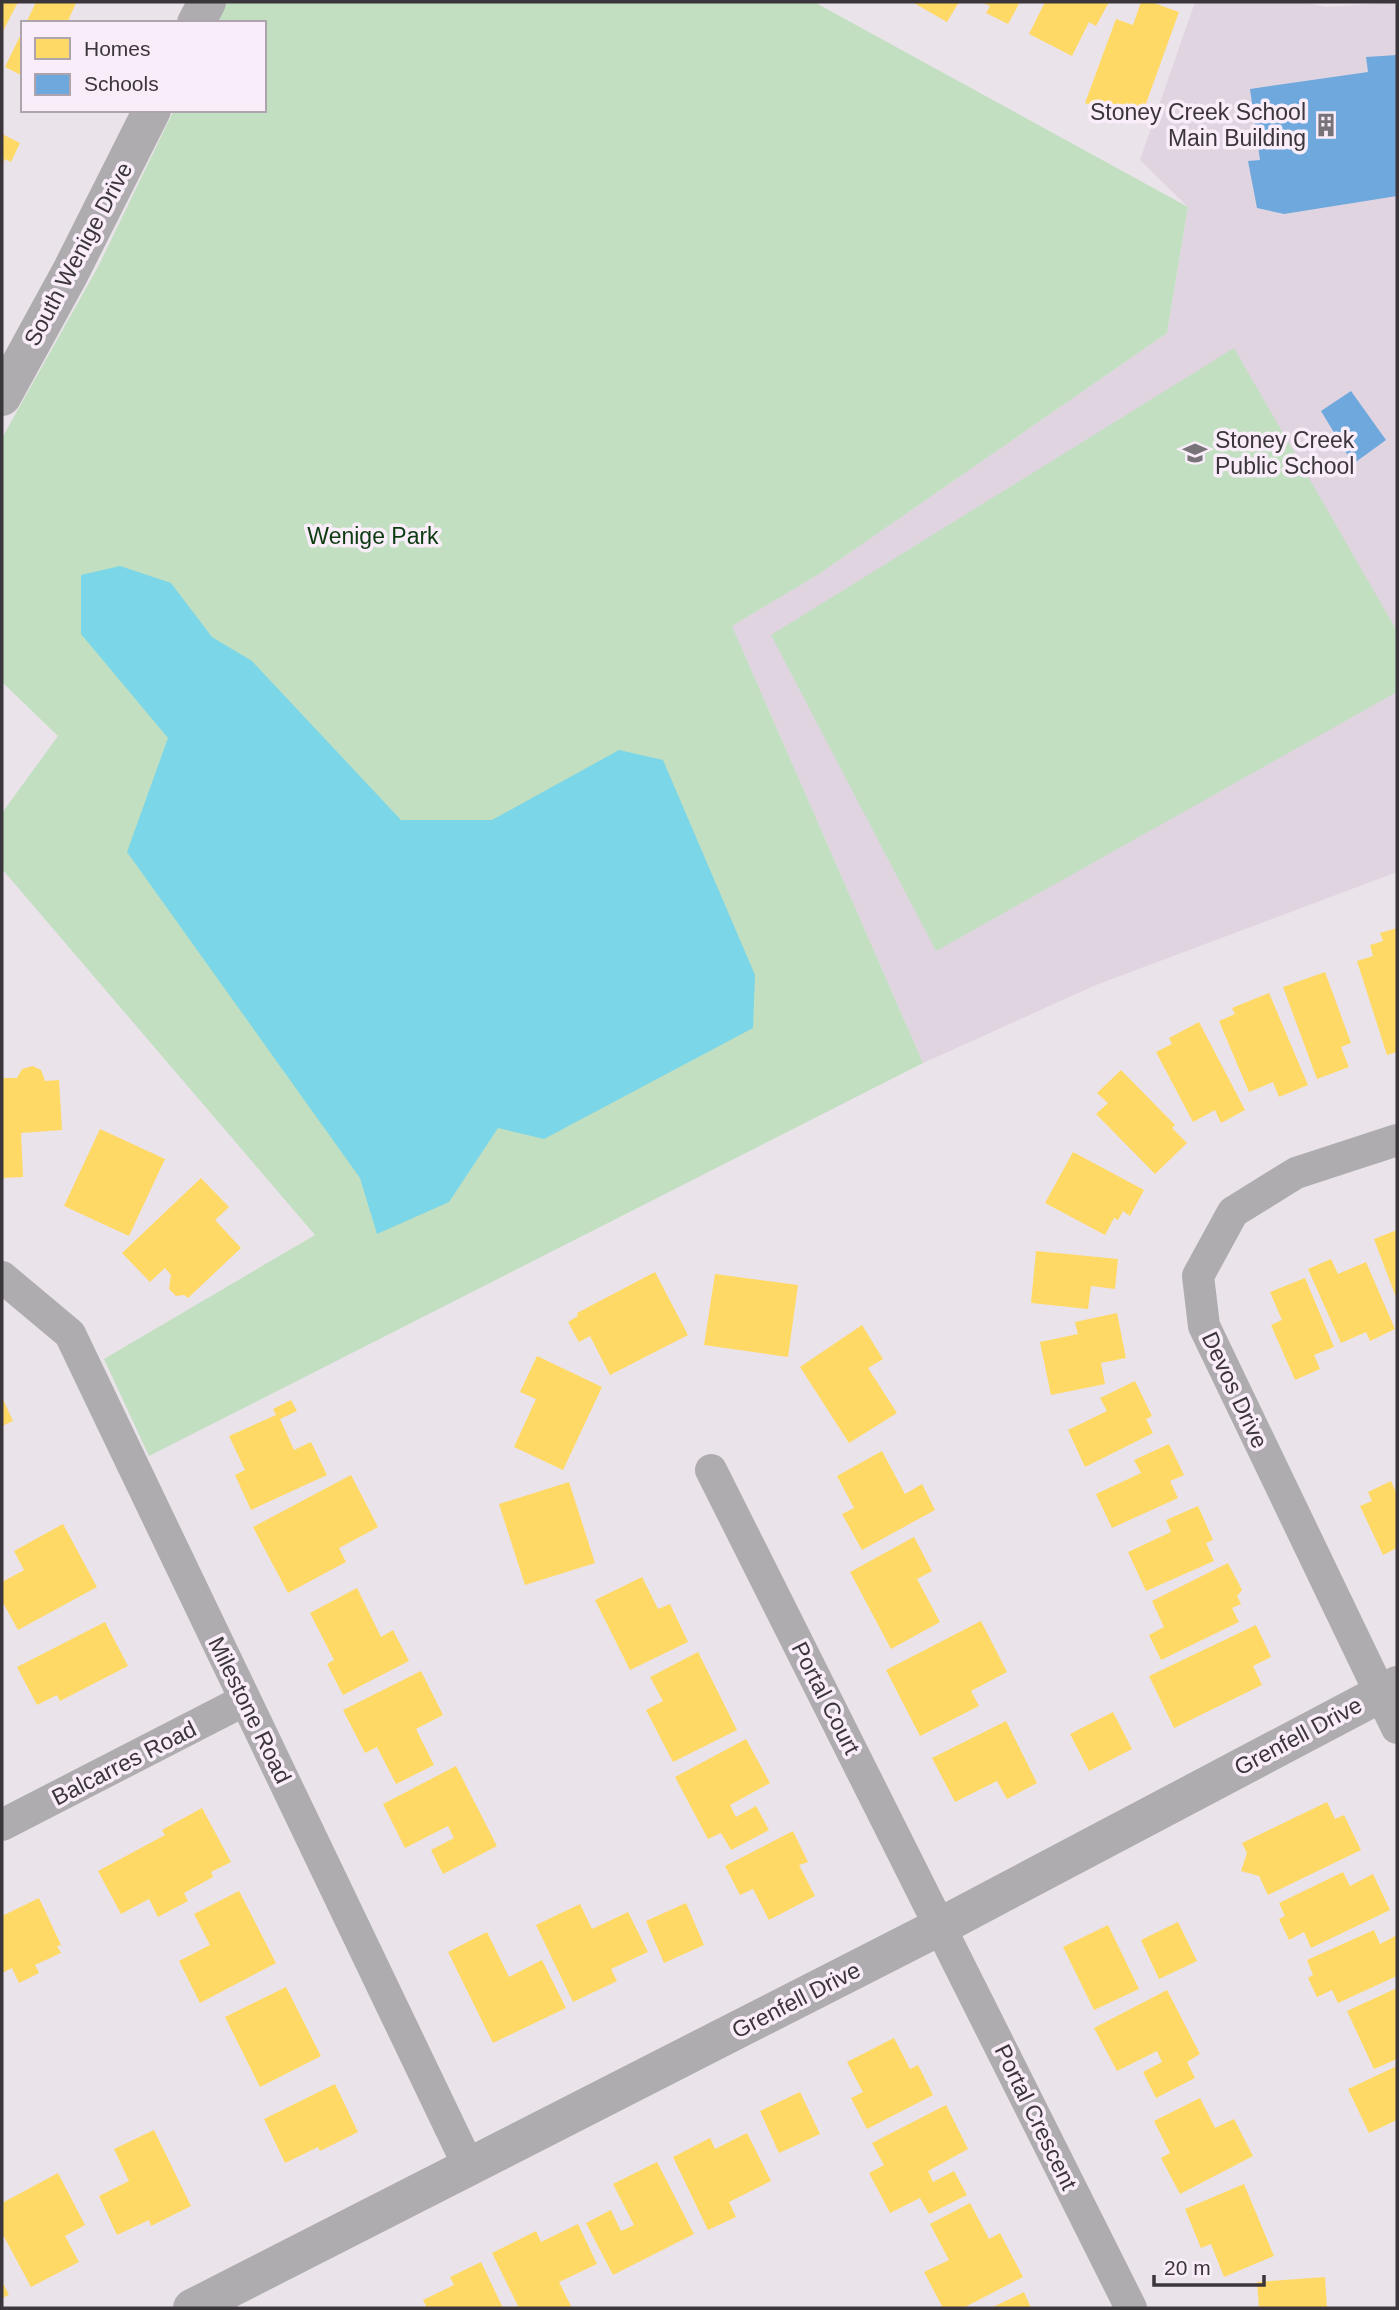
<svg xmlns="http://www.w3.org/2000/svg" width="1399" height="2310" font-family="Arial,sans-serif">
<style>
.education{fill:#e0d4e1}
.green{fill:#c2dfc1}
.water{fill:#7bd6e8}
.homes{fill:#ffd966}
.schools{fill:#6fa8dc}
.lines{fill:none;stroke-linecap:round;stroke-linejoin:round}
.street{stroke:#aeacaf;stroke-width:32}
.secondary{stroke:#aeacaf;stroke-width:38}
.labels{text-anchor:middle;stroke-width:7;stroke-linejoin:round;paint-order:stroke}
.poi-label{font-size:23px;fill:#3b363b;stroke:#faedfa;text-anchor:end}
.street-label{font-size:23px;fill:#3b363b;stroke:#faedfa}
.park-label{font-size:23px;fill:#0c3b0f;stroke:#faedfa}
</style>
<rect width="100%" height="100%" fill="#eae3ea"/>
<path class="education" d="M 1195,2 L 1304,2 L 1326,7 L 1397,2 L 1397,872 L 1096,985 L 923,1063 L 732,626 L 819,574 L 1167,333 L 1188,207 L 1140,160 Z"/>
<path class="green" d="M 227,2 L 814,2 L 1188,207 L 1167,333 L 819,574 L 732,626 L 923,1063 L 149,1456 L 104,1359 L 315,1235 L 2,869 L 2,813 L 58,736 L 2,682 L 2,438 L 99,265 L 174,110 L 264,110 L 264,23 L 217,23 Z
M 1234,348 L 1397,631 L 1397,692 L 936,951 L 771,635 Z"/>
<path class="water" d="M 120,566 L 171,583 L 212,637 L 252,661 L 401,820 L 492,820 L 619,750 L 663,760 L 755,975 L 753,1028 L 544,1139 L 498,1128 L 449,1202 L 377,1234 L 360,1178 L 127,852 L 168,738 L 81,634 L 81,575 Z"/>
<path class="homes" d="M 2,2 L 18,2 L 2,33 Z
M 36,2 L 74,2 L 76,3 L 67,23 L 26,23 Z
M 912,2 L 959,2 L 947,22 Z
M 981,2 L 1020,2 L 1008,24 L 986,13 L 990,6 Z
M 1045,2 L 1109,2 L 1096,26 L 1089,22 L 1072,56 L 1029,34 Z
M 1141,2 L 1151,2 L 1179,12 L 1139,123 L 1085,103 L 1116,19 L 1133,25 Z
M 23,30 L 23,76 L 5,67 Z
M 2,134 L 20,143 L 11,162 L 5,159 L 2,166 Z
M 1397,928 L 1397,1052 L 1387,1055 L 1357,961 L 1373,956 L 1370,945 L 1383,941 L 1380,933 Z
M 1325,972 L 1351,1043 L 1341,1047 L 1349,1067 L 1317,1079 L 1283,987 Z
M 1269,993 L 1308,1085 L 1279,1097 L 1273,1082 L 1249,1092 L 1219,1021 L 1235,1014 L 1232,1008 Z
M 1199,1022 L 1245,1110 L 1221,1123 L 1215,1110 L 1193,1122 L 1156,1052 L 1172,1044 L 1169,1038 Z
M 33,1066 L 41,1070 L 45,1081 L 59,1080 L 62,1130 L 21,1133 L 23,1177 L 2,1178 L 2,1078 L 17,1078 L 22,1069 Z
M 1121,1070 L 1175,1125 L 1172,1128 L 1187,1143 L 1155,1174 L 1096,1114 L 1108,1103 L 1097,1093 Z
M 100,1129 L 165,1159 L 129,1236 L 64,1206 Z
M 1073,1152 L 1144,1190 L 1130,1216 L 1123,1211 L 1118,1220 L 1114,1218 L 1105,1235 L 1045,1203 Z
M 201,1178 L 229,1207 L 215,1220 L 241,1248 L 188,1298 L 184,1295 L 176,1296 L 169,1289 L 171,1275 L 165,1268 L 150,1282 L 122,1253 Z
M 1397,1230 L 1397,1300 L 1374,1239 Z
M 1036,1251 L 1118,1259 L 1115,1289 L 1091,1286 L 1088,1309 L 1031,1303 Z
M 1331,1259 L 1338,1274 L 1366,1262 L 1395,1329 L 1370,1341 L 1366,1332 L 1341,1343 L 1308,1269 Z
M 655,1272 L 688,1335 L 610,1375 L 590,1336 L 579,1342 L 568,1322 L 578,1316 L 577,1313 Z
M 715,1274 L 798,1285 L 788,1357 L 704,1345 Z
M 1305,1278 L 1334,1347 L 1314,1355 L 1320,1369 L 1295,1380 L 1271,1325 L 1282,1320 L 1270,1292 Z
M 1117,1313 L 1126,1358 L 1101,1363 L 1105,1384 L 1051,1395 L 1040,1342 L 1078,1334 L 1075,1322 Z
M 862,1325 L 883,1359 L 868,1368 L 897,1413 L 849,1443 L 800,1367 Z
M 537,1356 L 602,1387 L 563,1470 L 514,1447 L 536,1399 L 520,1392 Z
M 1135,1381 L 1152,1416 L 1146,1419 L 1153,1433 L 1085,1467 L 1068,1430 L 1107,1411 L 1100,1398 Z
M 2,1397 L 13,1421 L 2,1426 Z
M 291,1400 L 297,1411 L 280,1419 L 294,1450 L 311,1442 L 327,1475 L 251,1510 L 235,1475 L 245,1470 L 229,1436 L 276,1415 L 273,1409 Z
M 1169,1444 L 1184,1475 L 1170,1481 L 1178,1498 L 1112,1528 L 1096,1494 L 1141,1473 L 1134,1460 Z
M 882,1451 L 905,1494 L 922,1484 L 935,1510 L 862,1550 L 842,1514 L 854,1508 L 837,1476 Z
M 351,1475 L 378,1527 L 339,1548 L 346,1562 L 288,1593 L 253,1527 Z
M 1391,1481 L 1395,1490 L 1397,1489 L 1397,1548 L 1383,1555 L 1360,1506 L 1372,1501 L 1368,1492 Z
M 569,1482 L 595,1563 L 525,1585 L 499,1504 Z
M 1198,1506 L 1213,1540 L 1206,1543 L 1214,1561 L 1146,1591 L 1128,1552 L 1171,1532 L 1166,1520 Z
M 63,1524 L 97,1587 L 18,1630 L 2,1601 L 2,1582 L 24,1570 L 14,1551 Z
M 914,1537 L 932,1571 L 917,1579 L 940,1622 L 891,1649 L 850,1572 Z
M 1228,1563 L 1242,1590 L 1237,1596 L 1241,1604 L 1232,1608 L 1239,1622 L 1161,1660 L 1149,1635 L 1164,1627 L 1152,1601 Z
M 642,1577 L 658,1609 L 670,1604 L 688,1642 L 630,1670 L 595,1600 Z
M 357,1588 L 381,1637 L 393,1630 L 409,1661 L 343,1695 L 327,1664 L 334,1660 L 310,1613 Z
M 981,1621 L 1007,1672 L 971,1691 L 979,1706 L 920,1736 L 886,1670 Z
M 105,1622 L 128,1666 L 60,1701 L 57,1695 L 37,1705 L 17,1667 Z
M 1256,1625 L 1271,1657 L 1253,1666 L 1262,1685 L 1174,1728 L 1149,1676 Z
M 698,1652 L 737,1730 L 673,1762 L 646,1710 L 663,1701 L 650,1677 Z
M 421,1671 L 443,1715 L 416,1729 L 434,1765 L 396,1784 L 377,1747 L 365,1753 L 343,1710 Z
M 1113,1712 L 1132,1749 L 1089,1771 L 1070,1734 Z
M 1006,1721 L 1037,1783 L 1007,1799 L 997,1781 L 955,1802 L 932,1758 Z
M 746,1739 L 770,1783 L 730,1805 L 736,1817 L 756,1806 L 769,1830 L 731,1850 L 721,1833 L 708,1839 L 675,1777 Z
M 456,1766 L 497,1846 L 443,1874 L 431,1850 L 454,1838 L 448,1826 L 405,1848 L 383,1804 Z
M 1327,1802 L 1335,1819 L 1344,1815 L 1361,1850 L 1268,1895 L 1259,1876 L 1241,1871 L 1247,1853 L 1242,1843 Z
M 202,1808 L 231,1862 L 211,1872 L 213,1877 L 184,1893 L 188,1901 L 158,1917 L 149,1899 L 121,1914 L 98,1871 L 165,1835 L 162,1830 Z
M 793,1831 L 808,1862 L 799,1865 L 815,1896 L 769,1920 L 753,1889 L 740,1895 L 725,1866 Z
M 1343,1872 L 1350,1886 L 1373,1874 L 1390,1910 L 1311,1948 L 1304,1932 L 1289,1940 L 1279,1919 L 1285,1916 L 1279,1903 Z
M 239,1891 L 276,1963 L 200,2003 L 179,1961 L 210,1945 L 194,1914 Z
M 39,1898 L 61,1945 L 57,1946 L 61,1953 L 35,1965 L 39,1973 L 19,1983 L 12,1968 L 2,1973 L 2,1916 Z
M 686,1903 L 704,1945 L 664,1963 L 646,1921 Z
M 580,1904 L 592,1929 L 628,1912 L 648,1952 L 611,1969 L 617,1981 L 573,2002 L 536,1925 Z
M 1178,1922 L 1197,1961 L 1159,1979 L 1141,1940 Z
M 1108,1925 L 1139,1989 L 1094,2010 L 1063,1947 Z
M 1374,1930 L 1380,1944 L 1397,1935 L 1397,1976 L 1338,2003 L 1332,1990 L 1317,1997 L 1308,1978 L 1313,1975 L 1307,1960 Z
M 487,1932 L 509,1977 L 542,1960 L 566,2008 L 493,2043 L 448,1952 Z
M 286,1987 L 321,2056 L 260,2087 L 225,2017 Z
M 1397,1988 L 1397,2059 L 1374,2069 L 1347,2011 Z
M 1167,1990 L 1200,2054 L 1187,2062 L 1195,2078 L 1156,2098 L 1143,2072 L 1162,2062 L 1157,2051 L 1117,2071 L 1094,2028 Z
M 894,2038 L 910,2069 L 918,2065 L 933,2095 L 867,2129 L 851,2098 L 863,2092 L 847,2062 Z
M 1397,2066 L 1397,2120 L 1369,2133 L 1348,2089 Z
M 335,2084 L 358,2132 L 320,2151 L 318,2147 L 285,2163 L 264,2119 Z
M 800,2092 L 820,2134 L 779,2153 L 760,2111 Z
M 1200,2098 L 1215,2128 L 1234,2119 L 1253,2156 L 1180,2194 L 1161,2158 L 1170,2153 L 1154,2121 Z
M 946,2105 L 968,2149 L 928,2171 L 933,2182 L 954,2171 L 967,2195 L 929,2214 L 920,2198 L 890,2213 L 869,2173 L 884,2165 L 872,2143 Z
M 154,2130 L 191,2206 L 151,2226 L 149,2220 L 117,2235 L 99,2196 L 129,2181 L 114,2149 Z
M 747,2133 L 771,2181 L 729,2202 L 736,2217 L 708,2230 L 673,2157 L 710,2138 L 715,2149 Z
M 657,2162 L 694,2234 L 613,2275 L 586,2223 L 611,2210 L 621,2231 L 634,2225 L 613,2184 Z
M 58,2173 L 85,2225 L 65,2236 L 79,2262 L 31,2287 L 2,2233 L 2,2203 Z
M 1244,2184 L 1274,2256 L 1224,2277 L 1211,2244 L 1201,2248 L 1185,2209 Z
M 970,2203 L 989,2239 L 1000,2233 L 1023,2277 L 963,2308 L 943,2308 L 924,2272 L 949,2260 L 930,2224 Z
M 578,2224 L 597,2264 L 559,2282 L 572,2308 L 519,2308 L 492,2253 L 536,2231 L 541,2242 Z
M 481,2262 L 503,2308 L 427,2308 L 423,2300 L 454,2285 L 450,2277 Z
M 1325,2277 L 1327,2308 L 1259,2308 L 1257,2282 Z
M 2,2281 L 9,2295 L 2,2298 Z
M 1024,2292 L 1031,2308 L 991,2308 Z"/>
<path class="schools" d="M 1397,55 L 1397,196 L 1284,214 L 1257,208 L 1248,161 L 1260,160 L 1250,89 L 1368,72 L 1366,57 Z
M 1351,391 L 1386,440 L 1353,464 L 1321,411 Z"/>
<g class="lines">
<path class="street" d="M 1397,1140 L 1296,1173 L 1233,1212 L 1198,1276 L 1204,1326 L 1397,1728
M 2,1277 L 70,1334 L 469,2167
M 711,1470 L 1131,2308
M 2,1825 L 245,1700"/>
<path class="secondary" d="M 196,23 L 207,2
M 2,397 L 70,273 L 152,110
M 192,2308 L 941,1926 L 1397,1685"/>
</g>
<defs>
<g id="building-bare" transform="scale(1.89)"><path d="M-4-6H4V6H1V3H-1V6H-4ZM-2.5-4.3h1.7v1.8h-1.7ZM.8-4.3h1.7v1.8H.8ZM-2.5-1h1.7V.8h-1.7ZM.8-1h1.7V.8H.8Z" fill="#787378" stroke="#faedfa" stroke-width="2.5" paint-order="stroke"/></g>
<g id="school-bare" transform="scale(1.89)"><path d="M0-5L7-2L0 1L-7-2ZM-4 1L0 2.5L4 1V4Q0 6-4 4Z" fill="#787378" stroke="#faedfa" stroke-width="2.5" paint-order="stroke"/></g>
</defs>
<g fill-rule="evenodd">
<use href="#building-bare" x="1326" y="125"/>
<use href="#school-bare" x="1195" y="453"/>
</g>
<g class="labels">
<g class="poi-label">
<text x="1306" y="120">Stoney Creek School<tspan x="1306" dy="26">Main Building</tspan></text>
<text x="1215" y="448" text-anchor="start">Stoney Creek<tspan x="1215" dy="26">Public School</tspan></text>
</g>
<g class="street-label">
<text transform="translate(78 254) rotate(-62)" y="8">South Wenige Drive</text>
<text transform="translate(1235 1390) rotate(65)" y="8">Devos Drive</text>
<text transform="translate(826 1698) rotate(63)" y="8">Portal Court</text>
<text transform="translate(250 1710) rotate(64)" y="8">Milestone Road</text>
<text transform="translate(1298 1736) rotate(-28)" y="8">Grenfell Drive</text>
<text transform="translate(124 1763) rotate(-27)" y="8">Balcarres Road</text>
<text transform="translate(796 2000) rotate(-27)" y="8">Grenfell Drive</text>
<text transform="translate(1036 2117) rotate(64)" y="8">Portal Crescent</text>
</g>
<g class="park-label">
<text x="373" y="544">Wenige Park</text>
</g>
</g>
<rect width="1399" height="2310" fill="none" stroke="#3b363b" stroke-width="7"/>
<rect x="21" y="21" width="245" height="91" fill="#faedfa" stroke="#aea4ae" stroke-width="2"/>
<rect x="35" y="38" width="35" height="21" fill="#ffd966" stroke="#aea4ae" stroke-width="2"/>
<text x="84" y="56" font-size="21" fill="#3b363b">Homes</text>
<rect x="35" y="74" width="35" height="21" fill="#6fa8dc" stroke="#aea4ae" stroke-width="2"/>
<text x="84" y="91" font-size="21" fill="#3b363b">Schools</text>
<path d="M1154 2275v10h110v-10" fill="none" stroke="#3b363b" stroke-width="3.5"/>
<text x="1164" y="2275" font-size="21" fill="#3b363b" stroke="#faedfa" stroke-width="5" paint-order="stroke">20 m</text>
</svg>
